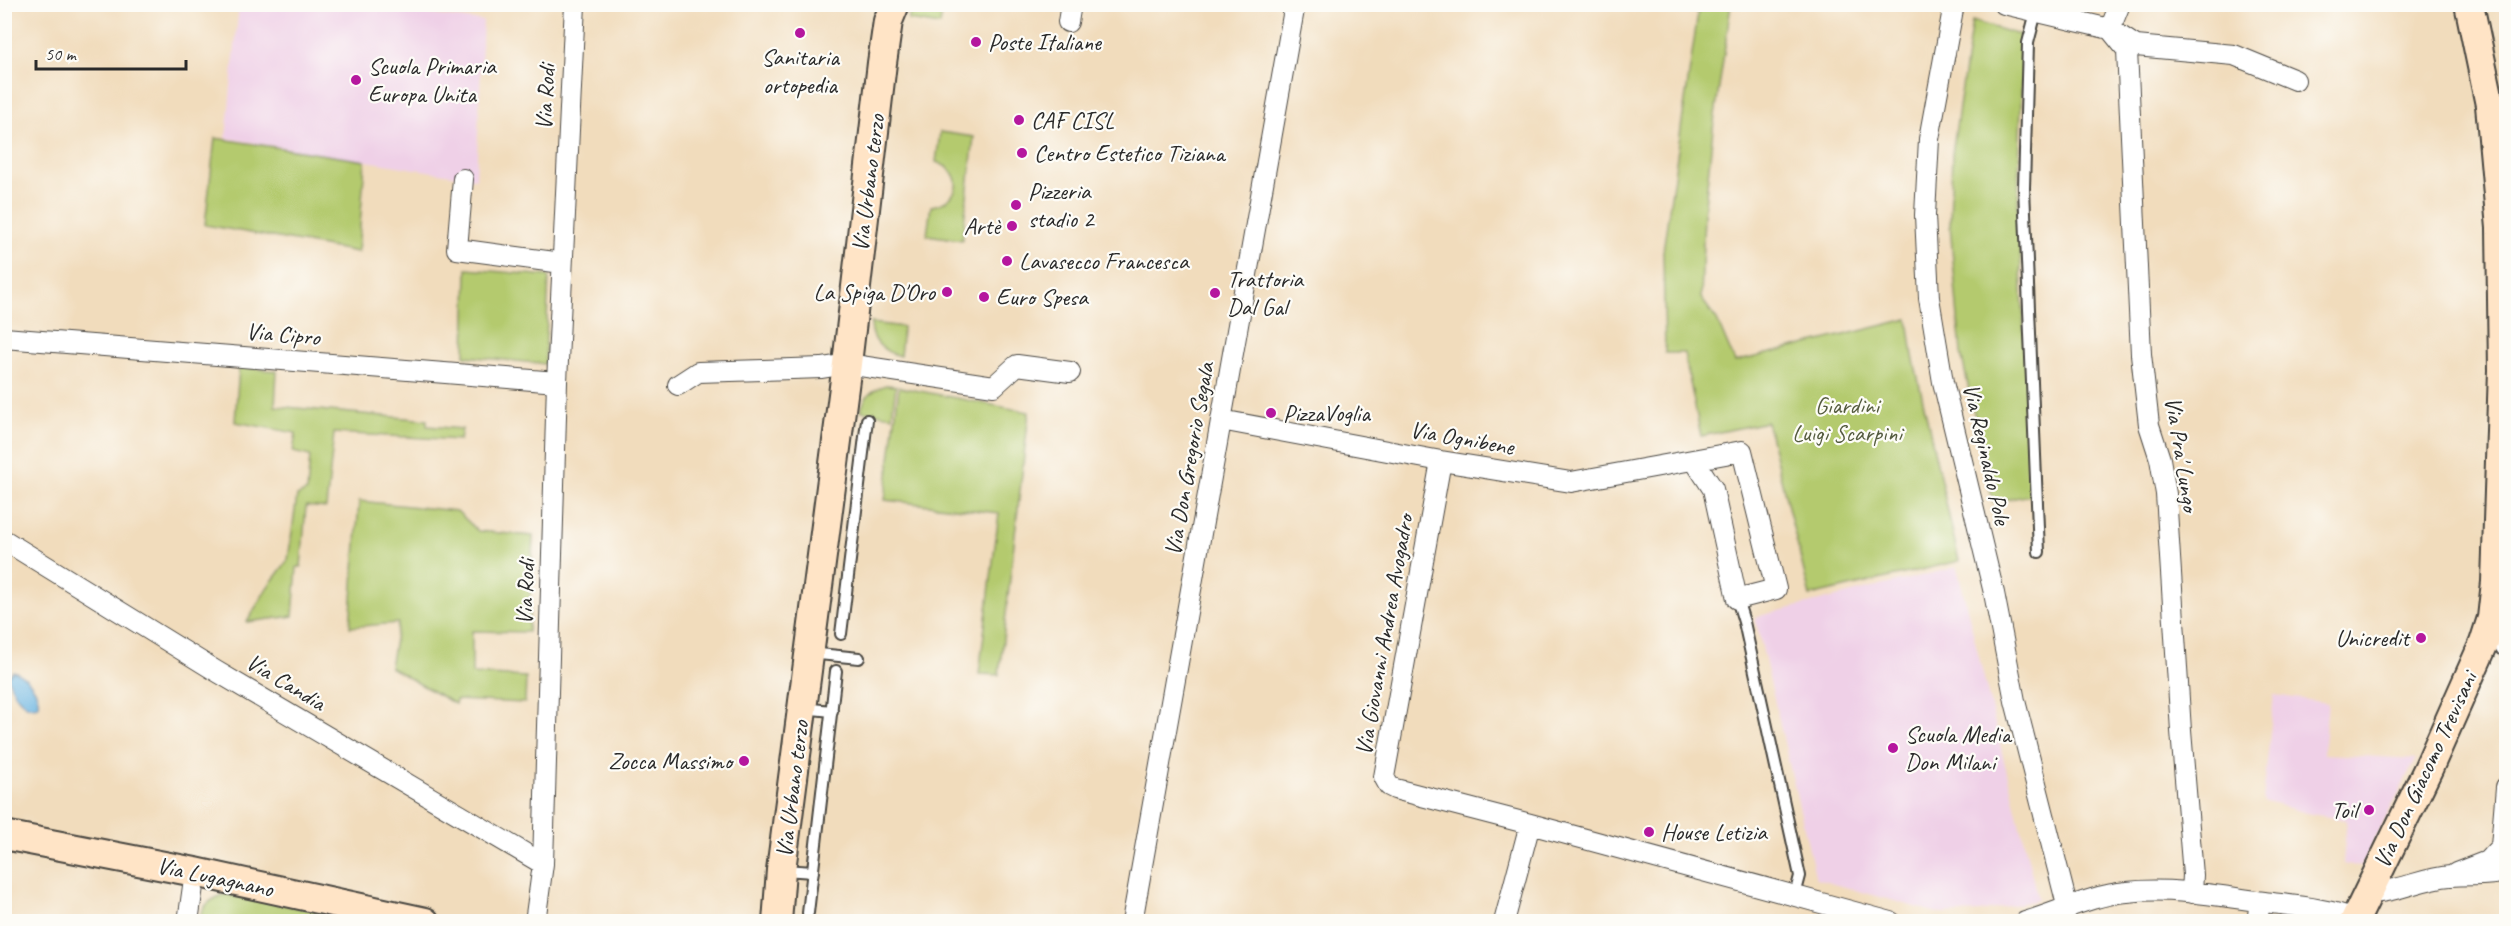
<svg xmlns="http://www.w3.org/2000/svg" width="2511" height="926" font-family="Caveat,sans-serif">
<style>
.built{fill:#efd0e7}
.green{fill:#b4ca6e;stroke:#707a4c;stroke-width:1.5}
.water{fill:#68b3e1;stroke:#4a6f86;stroke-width:1.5}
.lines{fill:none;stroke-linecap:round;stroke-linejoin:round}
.lane-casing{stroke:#494641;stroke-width:14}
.street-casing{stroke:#494641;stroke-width:22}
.secondary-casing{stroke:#494641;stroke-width:32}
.lane{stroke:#fff;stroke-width:10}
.street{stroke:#fff;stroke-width:20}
.secondary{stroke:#ffe4c6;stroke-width:28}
.poi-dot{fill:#b5179e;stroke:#fdfcf7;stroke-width:2}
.labels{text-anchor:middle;stroke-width:4.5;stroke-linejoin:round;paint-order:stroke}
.poi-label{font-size:24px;fill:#2b2b2b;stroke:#fdfcf7;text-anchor:start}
.street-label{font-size:24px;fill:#2b2b2b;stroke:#fdfcf7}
.park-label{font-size:24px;fill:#545b3f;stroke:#fdfcf7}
</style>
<rect width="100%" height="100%" fill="#fdfcf7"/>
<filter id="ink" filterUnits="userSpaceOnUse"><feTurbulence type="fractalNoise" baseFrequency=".0167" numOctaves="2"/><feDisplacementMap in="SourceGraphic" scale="12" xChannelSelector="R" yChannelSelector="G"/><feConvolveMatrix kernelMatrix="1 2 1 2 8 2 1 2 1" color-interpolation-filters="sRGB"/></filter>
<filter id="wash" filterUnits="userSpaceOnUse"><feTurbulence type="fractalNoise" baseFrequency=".008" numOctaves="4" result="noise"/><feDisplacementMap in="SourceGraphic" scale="24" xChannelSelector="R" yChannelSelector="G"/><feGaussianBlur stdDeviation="1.35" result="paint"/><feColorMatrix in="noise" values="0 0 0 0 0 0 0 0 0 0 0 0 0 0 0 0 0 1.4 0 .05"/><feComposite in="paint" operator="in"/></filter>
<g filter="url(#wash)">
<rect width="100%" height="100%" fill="#f1dcbc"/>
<path class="built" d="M 239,5 L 360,5 L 483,21 L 476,179 L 226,138 Z
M 1957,567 L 2038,900 L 1980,912 L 1941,914 L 1816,879 L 1755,617 Z
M 2274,695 L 2328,703 L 2323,754 L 2416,759 L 2361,867 L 2343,863 L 2347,820 L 2311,814 L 2263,801 Z"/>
<path class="green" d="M 916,5 L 943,5 L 940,25 L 908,20 L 911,9 Z
M 1696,5 L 1731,5 L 1713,129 L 1704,214 L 1701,298 L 1717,320 L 1735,362 L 1908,319 L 1913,356 L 1959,561 L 1810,596 L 1767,422 L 1701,436 L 1684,353 L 1665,353 L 1663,251 L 1698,13 L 1695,12 Z
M 1972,21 L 2023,36 L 2018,206 L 2032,495 L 1993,502 L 1961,353 L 1950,225 L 1952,154 Z
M 940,132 L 974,137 L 962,240 L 927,235 L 931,206 C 961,202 966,172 936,162 Z
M 215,138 L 365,161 L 358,252 L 205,225 Z
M 467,269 L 549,276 L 545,364 L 465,356 Z
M 871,323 L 903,327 L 900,356 C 883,352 871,341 871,323 Z
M 239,367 L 277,371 L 275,406 L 427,420 L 427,426 L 462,429 L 460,440 L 334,433 L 326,508 L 306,506 L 301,567 L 297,567 L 293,616 L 247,622 L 267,588 L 288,560 L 297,496 L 307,491 L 310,456 L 293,452 L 296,433 L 235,422 Z
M 886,385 L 896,386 L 892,416 L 861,411 C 864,396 872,390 886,385 Z
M 899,387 L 1029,412 L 999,675 L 979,674 L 999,513 L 885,500 Z
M 359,501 L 457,511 L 478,531 L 533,536 L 528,632 L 472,631 L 472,674 L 526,677 L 525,703 L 456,700 L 455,704 L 390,667 L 398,623 L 350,627 Z
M 225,894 L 328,913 L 327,921 L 198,922 C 203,905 209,900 225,894 Z"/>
<path class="water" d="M 13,671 C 26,675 41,692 38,706 C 23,711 10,689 8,676 Z"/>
</g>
<g filter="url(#ink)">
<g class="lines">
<g class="lane-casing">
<path id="lane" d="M 2036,12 L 2028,43 L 2024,188 L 2039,552
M 1737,599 L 1744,622 L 1800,876 L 1795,895
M 841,634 L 867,420
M 809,653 L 859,658
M 802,708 L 832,711
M 784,870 L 813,872
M 808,913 L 836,671"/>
</g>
<g class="street-casing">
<path id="street" d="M 1954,4 L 1929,139 L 1925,215 L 1929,298 L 1943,382 L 1994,593 L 2015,701 L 2068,909
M 2004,4 L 2110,29 L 2136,46 L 2234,55 L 2295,80
M 1068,22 L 1071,4
M 2110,29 L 2127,50 L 2141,354 L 2149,425 L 2160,459 L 2166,494 L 2181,731 L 2193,875 L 2192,893
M 2110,29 L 2120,4
M 463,179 L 457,249 L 562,263
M 4,338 L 557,382
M 678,385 L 698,372 L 822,368 L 847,364 L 994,386 L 1017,365 L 1070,372
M 1221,420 L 1441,461 L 1571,482 L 1742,451 L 1776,589 L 1737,599 L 1713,489 L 1694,460
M 1441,461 L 1384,777 L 1389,786 L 1395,789 L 1530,824 L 1891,922
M 4,540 L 216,671 L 543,864
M 2492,618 L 2506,647
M 2506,787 L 2501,846 L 2506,857
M 2456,873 L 2487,861 L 2501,846
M 2368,893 C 2396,893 2422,878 2450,876 C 2471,874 2486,877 2506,872
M 188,922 L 195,872
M 535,922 L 543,864 L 557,382 L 575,4
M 1132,922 L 1295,4
M 1504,922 L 1530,824
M 2025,922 C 2059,912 2092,895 2127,892 C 2172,887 2219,896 2264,902 C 2295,906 2326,908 2355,919
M 2257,922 L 2260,902"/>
</g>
<g class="secondary-casing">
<path id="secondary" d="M 4,835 L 195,872 L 425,922
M 777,922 L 781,870 L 847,364 L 882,63 L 888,21 L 895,4
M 2354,922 L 2428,769 L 2484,643 L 2492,618 L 2496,582 L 2503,370 L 2501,228 L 2490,105 L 2469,4"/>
</g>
<use href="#lane" class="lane"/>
<use href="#street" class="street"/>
<use href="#secondary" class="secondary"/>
</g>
</g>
<g class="poi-dot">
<circle cx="800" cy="33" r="6"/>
<circle cx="976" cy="42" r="6"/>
<circle cx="356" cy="80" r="6"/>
<circle cx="1019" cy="120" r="6"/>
<circle cx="1022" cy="153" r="6"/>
<circle cx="1016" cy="205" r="6"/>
<circle cx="1012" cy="226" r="6"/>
<circle cx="1007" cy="261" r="6"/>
<circle cx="947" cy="292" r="6"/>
<circle cx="1215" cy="293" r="6"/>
<circle cx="984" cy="297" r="6"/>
<circle cx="1271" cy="413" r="6"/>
<circle cx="2421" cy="638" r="6"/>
<circle cx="1893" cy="748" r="6"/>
<circle cx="744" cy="761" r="6"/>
<circle cx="2369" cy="810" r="6"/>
<circle cx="1649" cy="832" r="6"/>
</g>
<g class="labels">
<g class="poi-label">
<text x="988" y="50">Poste Italiane</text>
<text x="800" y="65" text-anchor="middle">Sanitaria<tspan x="800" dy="28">ortopedia</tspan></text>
<text x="368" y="74">Scuola Primaria<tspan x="368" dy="28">Europa Unita</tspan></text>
<text x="1031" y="128">CAF CISL</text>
<text x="1034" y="161">Centro Estetico Tiziana</text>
<text x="1028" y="199">Pizzeria<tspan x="1028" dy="28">stadio 2</tspan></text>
<text x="1000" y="234" text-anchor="end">Artè</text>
<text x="1019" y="269">Lavasecco Francesca</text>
<text x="1227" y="287">Trattoria<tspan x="1227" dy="28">Dal Gal</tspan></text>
<text x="935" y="300" text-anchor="end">La Spiga D'Oro</text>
<text x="996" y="305">Euro Spesa</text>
<text x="1283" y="421">PizzaVoglia</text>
<text x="2409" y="646" text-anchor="end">Unicredit</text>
<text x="1905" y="742">Scuola Media<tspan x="1905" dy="28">Don Milani</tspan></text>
<text x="732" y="769" text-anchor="end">Zocca Massimo</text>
<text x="2357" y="818" text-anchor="end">Toil</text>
<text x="1661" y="840">House Letizia</text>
</g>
<g class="street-label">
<text transform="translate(545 97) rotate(-87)" y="8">Via Rodi</text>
<text transform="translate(868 183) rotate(-83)" y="8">Via Urbano terzo</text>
<text transform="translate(283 334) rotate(5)" y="8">Via Cipro</text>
<text transform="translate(1462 438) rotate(10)" y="8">Via Ognibene</text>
<text transform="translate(1987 454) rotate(77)" y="8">Via Reginaldo Pole</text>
<text transform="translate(2182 454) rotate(81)" y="8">Via Pra' Lungo</text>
<text transform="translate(1189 459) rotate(-80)" y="8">Via Don Gregorio Segala</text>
<text transform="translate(525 592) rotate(-88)" y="8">Via Rodi</text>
<text transform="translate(1384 635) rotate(-80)" y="8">Via Giovanni Andrea Avogadro</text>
<text transform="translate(286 682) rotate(31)" y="8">Via Candia</text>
<text transform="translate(2425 770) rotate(-65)" y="8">Via Don Giacomo Trevisani</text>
<text transform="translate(792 789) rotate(-83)" y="8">Via Urbano terzo</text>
<text transform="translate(215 877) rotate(12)" y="8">Via Lugagnano</text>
</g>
<g class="park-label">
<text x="1847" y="413">Giardini<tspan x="1847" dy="28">Luigi Scarpini</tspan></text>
</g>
</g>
<rect width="2511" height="926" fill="none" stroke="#fdfcf7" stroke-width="24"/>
<path d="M36 60v9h150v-9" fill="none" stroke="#2b2b2b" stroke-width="3"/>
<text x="45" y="60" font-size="18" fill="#2b2b2b" stroke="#fdfcf7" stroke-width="4.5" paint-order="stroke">50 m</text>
</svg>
